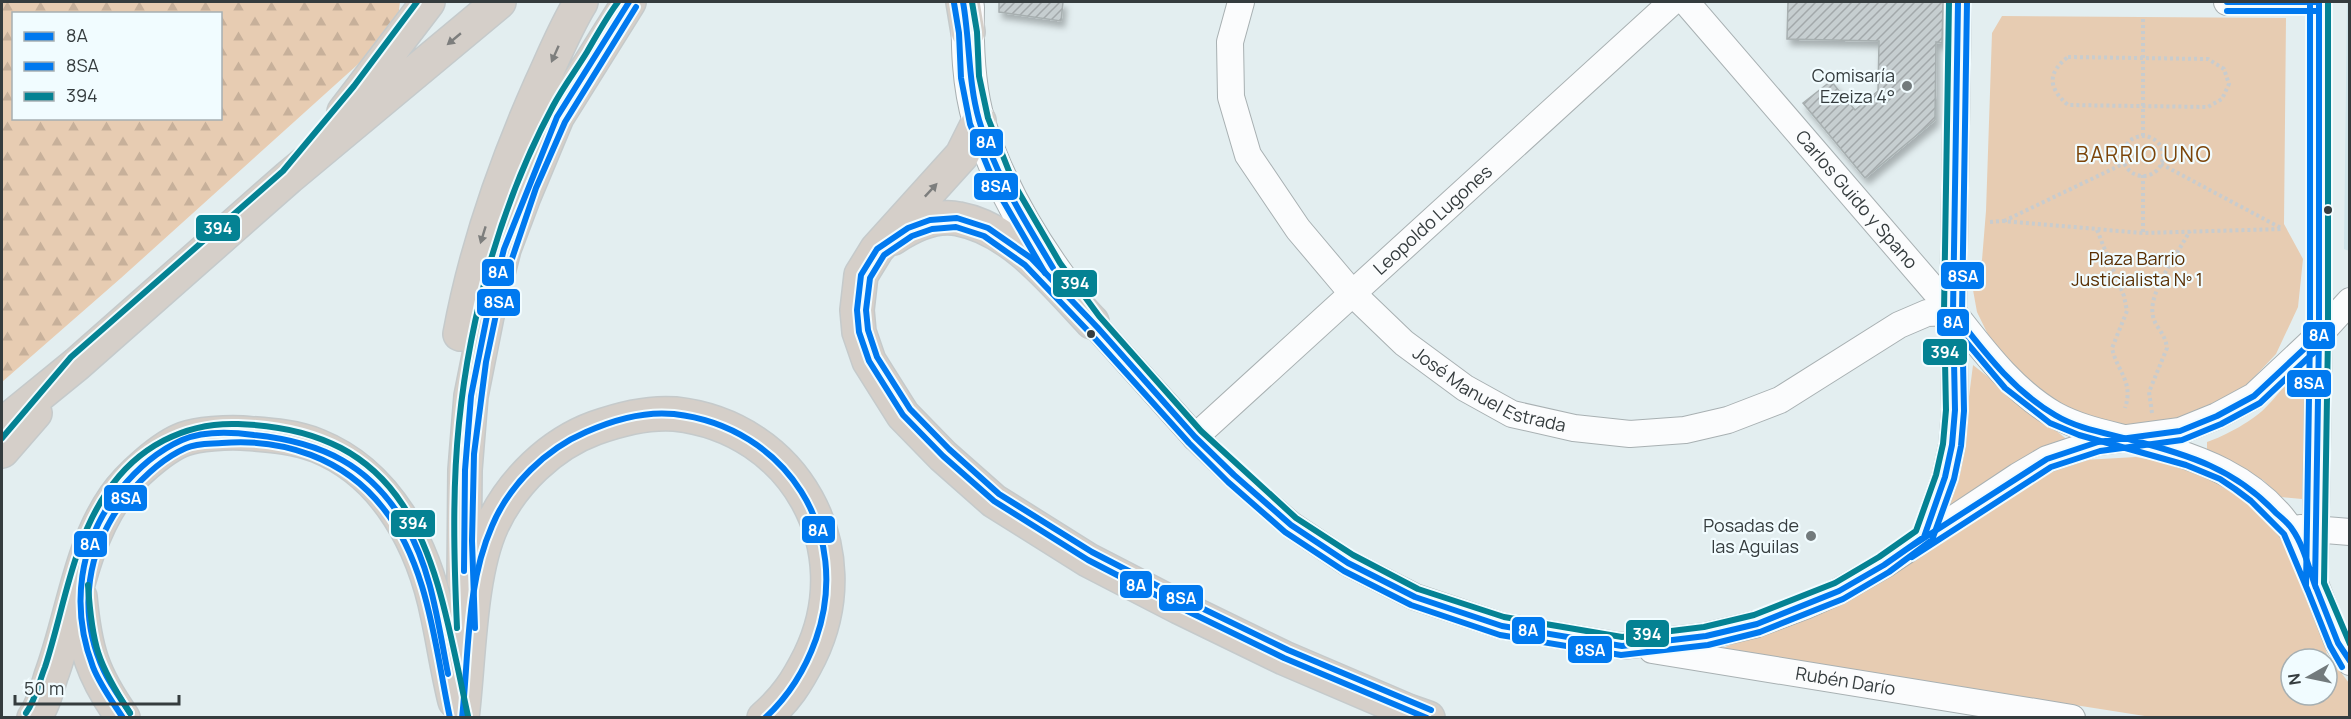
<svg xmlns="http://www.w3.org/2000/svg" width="2351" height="719" font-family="Manrope,sans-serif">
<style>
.built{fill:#d1e5ea}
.green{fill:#e7ccb2;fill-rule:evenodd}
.forest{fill:url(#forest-firs);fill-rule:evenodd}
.building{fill:url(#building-hatch);stroke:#a7afb0;stroke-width:1.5;filter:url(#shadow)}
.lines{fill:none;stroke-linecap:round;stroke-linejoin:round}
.minor-casing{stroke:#a8b0b2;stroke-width:28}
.tertiary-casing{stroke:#a8b0b2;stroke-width:34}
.motorway-casing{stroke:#c5cacb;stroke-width:36}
.path{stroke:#c8ccce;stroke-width:4;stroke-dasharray:3 3;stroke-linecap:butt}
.minor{stroke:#fbfcfd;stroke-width:26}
.tertiary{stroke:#fbfcfd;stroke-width:32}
.motorway{stroke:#d5cfc9;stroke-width:33}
.bus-1-casing{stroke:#f1fcff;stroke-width:10}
.bus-2-casing{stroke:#f1fcff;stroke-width:10}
.bus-3-casing{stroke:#f1fcff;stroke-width:10}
.bus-1{stroke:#0079ef;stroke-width:6}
.bus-2{stroke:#0079ef;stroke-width:6}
.bus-3{stroke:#048293;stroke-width:6}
.oneway{fill:#7d7e7d}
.poi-dot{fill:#727a7c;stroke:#f1fcff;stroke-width:2}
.bus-dot{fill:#353c3e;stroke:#f1fcff;stroke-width:2}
.labels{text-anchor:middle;stroke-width:4.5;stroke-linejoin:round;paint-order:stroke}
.poi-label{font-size:18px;fill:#353c3e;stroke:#f1fcff;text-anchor:end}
.street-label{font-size:18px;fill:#353c3e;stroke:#f1fcff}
.park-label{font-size:18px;fill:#582d00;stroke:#f1fcff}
.quarter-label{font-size:21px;letter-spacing:1.5px;fill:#7c450a;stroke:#f1fcff}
.line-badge{stroke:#f1fcff;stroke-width:2}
.badge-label{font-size:16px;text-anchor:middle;font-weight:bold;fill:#fff}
</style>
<defs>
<pattern id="forest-firs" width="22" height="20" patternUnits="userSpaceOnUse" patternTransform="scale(1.5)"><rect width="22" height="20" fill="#e7ccb2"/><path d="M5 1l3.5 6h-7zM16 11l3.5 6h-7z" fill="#c7b09a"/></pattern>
<pattern id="building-hatch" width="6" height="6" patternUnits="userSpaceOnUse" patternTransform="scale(1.5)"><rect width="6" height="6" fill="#c6ced0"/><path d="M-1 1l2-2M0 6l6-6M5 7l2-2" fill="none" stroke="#a2a8aa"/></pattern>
<filter id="shadow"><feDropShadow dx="3.5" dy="6" stdDeviation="3" flood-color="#0004"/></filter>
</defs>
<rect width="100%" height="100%" fill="#e3eef0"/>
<path class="built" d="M 2347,2 L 2350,2 L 2349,251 L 2344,249 Z"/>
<path class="green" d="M 2002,16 L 2286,18 L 2284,224 L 2303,259 L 2298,307 L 2276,354 L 2244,388 L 2210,411 L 2135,428 L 2092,419 L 2050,402 L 1997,353 L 1977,312 L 1969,268 L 1982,260 L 1986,211 L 1992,33 Z
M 1973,365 L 2069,441 L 1944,509 L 1963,444 Z
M 2303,375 L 2306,381 L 2302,499 L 2281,497 L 2263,480 L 2207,450 L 2207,442 C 2225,436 2255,420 2268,405 C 2281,393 2285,379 2303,375 Z
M 2136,457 L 2177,465 L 2236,488 L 2273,523 L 2301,575 L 2327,654 L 2349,683 L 2349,717 L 2151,717 L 1720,649 L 1759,634 L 2054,471 L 2084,460 ZM 2291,659 L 2327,659 L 2327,695 L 2291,695 Z"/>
<path class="forest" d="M 2,2 L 400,2 L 396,30 L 121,278 L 2,382 ZM 14,14 L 220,14 L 220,118 L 14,118 Z"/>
<path class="building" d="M 999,2 L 1063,2 L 1061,21 L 999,12 Z
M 1788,2 L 1943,2 L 1942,43 L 1936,42 L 1935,120 L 1865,178 L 1803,103 L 1831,81 L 1855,110 L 1878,91 L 1879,41 L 1787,39 Z"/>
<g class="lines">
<g class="minor-casing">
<g id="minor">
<path id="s1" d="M 1241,2 L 1230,42 L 1231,97 L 1248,155 L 1298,229 L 1352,293 L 1404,343 L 1465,388 L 1512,414 L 1574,428 L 1630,434 L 1685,430 L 1728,420 L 1780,400 L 1899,325 L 1927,313 L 1953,312"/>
<path id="s2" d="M 1686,2 L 1953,312 C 1983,350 2012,390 2055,415 C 2077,427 2100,432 2124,438 C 2194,455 2261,476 2299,542 L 2338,643 L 2350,662"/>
<path d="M 2227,2 L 2319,2"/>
<path d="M 1092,322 L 1195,437 L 1234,475 L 1291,525 L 1348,563 L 1415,597 L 1502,626 L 1622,646 L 1706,636 L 1757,624 L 1805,606 L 1839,591 L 1884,565 L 2018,476 L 2047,459 L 2098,442 L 2180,431 L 2217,416 L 2254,396 L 2319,335 L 2350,301"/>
<path id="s3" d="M 1195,437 L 1672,2"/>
<path d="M 2300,528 L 2350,532"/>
<path d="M 1924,537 L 1945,477 L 1952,445 L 1955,410 L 1953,312 L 1958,2"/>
<path d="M 2315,570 L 2319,335 L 2319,2"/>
<path id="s4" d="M 1652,650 L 2072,718"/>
</g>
</g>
<g class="tertiary-casing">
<path id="tertiary" d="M 968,7 C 967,45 968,85 979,122 C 996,177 1026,231 1060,278"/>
</g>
<g class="motorway-casing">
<path id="motorway" d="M 963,2 L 968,32
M 344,112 L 428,2
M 979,121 L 962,155 L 877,249 L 861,275 L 857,310 L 859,332 L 869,361 L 903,415 L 943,456 L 994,501 L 1088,560 L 1179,607 L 1284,658 L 1408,711 L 1428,718
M 893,238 C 911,226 936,214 959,219 C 1013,229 1056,284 1092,322
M 460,334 C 476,247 505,165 541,84 C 554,56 565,28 581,2
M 2,425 L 77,364 L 289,177 L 499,2
M 2,451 L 35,413
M 464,580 L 465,470 L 471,396 L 487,316 L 504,249 L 524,196 L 557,117 L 629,2
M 80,597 C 85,650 92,674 123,718
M 34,718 C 43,706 47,689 51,676 C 73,617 79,549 115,497 C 128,478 162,447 184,439 C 198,434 227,432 242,433 C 267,435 294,436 318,446 C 387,474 424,546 438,617 C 444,645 448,673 455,701
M 462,718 C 469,661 469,575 492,525 C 512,482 551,444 595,428 C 620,419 648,412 675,414 C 795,427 862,549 810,656 C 797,682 786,699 764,718"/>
</g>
<path class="path" d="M 2068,57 L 2208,59 L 2224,69 L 2229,84 L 2222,99 L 2208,107 L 2068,105 C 2048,88 2047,73 2068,57 Z
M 2143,136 L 2143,16
M2123 156a20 20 0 1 1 40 0a20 20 0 1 1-40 0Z
M 2161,164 L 2281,228
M 2143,175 L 2143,233
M 2004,221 L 2125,163
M 1990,222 L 2003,221 L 2143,233 L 2282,229
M 2097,230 L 2116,277 L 2162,278 L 2190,231
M 2116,277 L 2124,296 L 2127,311 L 2112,348 C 2117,372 2134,381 2125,408
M 2152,413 L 2149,392 L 2167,348 C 2166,339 2162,333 2157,326 C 2147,310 2155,294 2162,278"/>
<use href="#minor" class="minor"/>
<use href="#tertiary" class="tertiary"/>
<use href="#motorway" class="motorway"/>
<g class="bus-1-casing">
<path id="bus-1" d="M 963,2 C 970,41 968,82 979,120 C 994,173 1025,221 1053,268
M 2227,2 L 2319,2
M 2319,2 L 2319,335 L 2315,585 L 2338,643 L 2350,661
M 1953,312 C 1983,350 2012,390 2055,415 C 2078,429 2106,433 2132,440 C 2189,455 2235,469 2276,513 C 2282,518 2288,523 2292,529 C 2304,546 2309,569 2316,588
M 1907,549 L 2047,459 L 2098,442 L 2180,431 L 2217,416 L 2254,396 L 2319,335
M 464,571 L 465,470 L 471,396 L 487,316 L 504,249 L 557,117 L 629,2
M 123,718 C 112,701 100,685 93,667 C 70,607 79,542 119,491 C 136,470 157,451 182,440 C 203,431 232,432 254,435 C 322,442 371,465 406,526 C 432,571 438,624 448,674
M 462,718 C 469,655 466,585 492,526 C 509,485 546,449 586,432 C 613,420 645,411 674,414 C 787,427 853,533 816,639 C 805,670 789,696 765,718
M 1427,718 L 1284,658 L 1179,607 L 1088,560 L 994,501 L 943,456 L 903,415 L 869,361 L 859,332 L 857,310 L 861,275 L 877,249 L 908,228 L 930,220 L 957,218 L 988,228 L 1031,258 L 1097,327 L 1195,437 L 1234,475 L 1291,525 L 1348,563 L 1415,597 L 1502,626 L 1622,646 L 1706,636 L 1757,624 L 1839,591 L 1884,565 L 1924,537 L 1945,477 L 1952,445 L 1955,410 L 1953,312 L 1958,2"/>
</g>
<g class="bus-2-casing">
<path id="bus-2" d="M 2310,2 L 2310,335 L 2306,586 L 2330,646 L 2342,667
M 954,3 L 959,33 L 961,78 L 970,124 L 998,192 L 1045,273
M 2227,11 L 2319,11
M 1946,318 L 2005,388 L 2050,423 L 2079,435 L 2186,465 L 2220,479 L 2235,489 L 2251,501 L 2284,534 L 2308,591
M 1912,557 L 2051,467 L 2100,451 L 2182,440 L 2221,424 L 2260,403 L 2325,342
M 475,628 L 472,541 L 474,454 L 486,362 L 501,291 L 536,188 L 565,122 L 636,7
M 1431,710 L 1288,650 L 1183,599 L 1092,552 L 999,494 L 949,449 L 910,409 L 877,357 L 868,330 L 866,310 L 870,278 L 884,255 L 912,236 L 932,229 L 956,227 L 984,236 L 1025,265 L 1090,333 L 1189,443 L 1228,482 L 1285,532 L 1344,571 L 1411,605 L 1500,635 L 1621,655 L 1708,645 L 1760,632 L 1843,599 L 1889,572 L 1932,540 L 1954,479 L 1961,446 L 1964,411 L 1962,312 L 1967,2
M 130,713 C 121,699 111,686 104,671 C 76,611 87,547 127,496 C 143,477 163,458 186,448 C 197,443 211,444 222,443 C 283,438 344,458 383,508 C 429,566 435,648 450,718"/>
</g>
<g class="bus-3-casing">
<path id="bus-3" d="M 972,2 L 977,32 L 979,76 L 988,118 L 1014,184 L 1060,263 L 1099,316 L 1201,431 L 1296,518 L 1353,555 L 1418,589 L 1504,617 L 1622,637 L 1704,627 L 1754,615 L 1835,583 L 1879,557 L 1916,531 L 1936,475 L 1943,444 L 1946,410 L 1944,312 L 1949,2
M 2328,2 L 2328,335 L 2324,583 L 2350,644
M 2,438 L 71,357 L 283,171 L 354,86 L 417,2
M 88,585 C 92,644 97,663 130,713
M 457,628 C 454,560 452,491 459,423 C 470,315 501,203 553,106 C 563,87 576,70 587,52 C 597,35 606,18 618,2
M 26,713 C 36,699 39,682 45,667 C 64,609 72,543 107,492 C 137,447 185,422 238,424 C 423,430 436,570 468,716"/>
</g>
<use href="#bus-1" class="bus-1"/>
<use href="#bus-2" class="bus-2"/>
<use href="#bus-3" class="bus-3"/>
</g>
<defs><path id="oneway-solid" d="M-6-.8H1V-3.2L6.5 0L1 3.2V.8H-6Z" transform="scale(1.5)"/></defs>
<g class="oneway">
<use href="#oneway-solid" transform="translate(454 39) rotate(140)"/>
<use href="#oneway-solid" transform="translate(555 54) rotate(114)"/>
<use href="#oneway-solid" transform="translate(931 190) rotate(-47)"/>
<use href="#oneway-solid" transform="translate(483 235) rotate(107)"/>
</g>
<g class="poi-dot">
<circle cx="1907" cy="86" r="6"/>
<circle cx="1811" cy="536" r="6"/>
</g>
<g class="bus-dot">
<circle cx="2328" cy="210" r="5"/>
<circle cx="1091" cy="334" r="5"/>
</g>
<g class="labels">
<g class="poi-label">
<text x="1895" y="82">Comisaría<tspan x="1895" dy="21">Ezeiza 4°</tspan></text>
<text x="1799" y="532">Posadas de<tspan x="1799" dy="21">las Aguilas</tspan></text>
</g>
<g class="street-label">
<text dy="6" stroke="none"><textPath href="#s2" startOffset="261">Carlos Guido y Spano</textPath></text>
<text dy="6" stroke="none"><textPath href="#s3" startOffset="322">Leopoldo Lugones</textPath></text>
<text dy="6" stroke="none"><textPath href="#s1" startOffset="501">José Manuel Estrada</textPath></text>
<text dy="6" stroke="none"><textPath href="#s4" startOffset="196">Rubén Darío</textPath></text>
</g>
<g class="park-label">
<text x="2137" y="265">Plaza Barrio<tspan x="2137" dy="21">Justicialista Nº 1</tspan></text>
</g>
<g class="quarter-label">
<text x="2144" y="162">BARRIO UNO</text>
</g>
</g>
<g class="line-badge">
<rect x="969" y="128" width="35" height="29" rx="6" fill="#0079ef"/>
<rect x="973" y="172" width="46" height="29" rx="6" fill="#0079ef"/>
<rect x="195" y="214" width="46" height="28" rx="6" fill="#048293"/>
<rect x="481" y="258" width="34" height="29" rx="6" fill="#0079ef"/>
<rect x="1940" y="261" width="45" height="29" rx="6" fill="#0079ef"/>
<rect x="1052" y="269" width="46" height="29" rx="6" fill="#048293"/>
<rect x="476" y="288" width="45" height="29" rx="6" fill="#0079ef"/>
<rect x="1936" y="308" width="34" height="29" rx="6" fill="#0079ef"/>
<rect x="2302" y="321" width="34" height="29" rx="6" fill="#0079ef"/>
<rect x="1922" y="338" width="46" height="28" rx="6" fill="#048293"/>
<rect x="2286" y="369" width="46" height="29" rx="6" fill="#0079ef"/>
<rect x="103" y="484" width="45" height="28" rx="6" fill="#0079ef"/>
<rect x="390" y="509" width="46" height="29" rx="6" fill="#048293"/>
<rect x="801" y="515" width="35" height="29" rx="6" fill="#0079ef"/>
<rect x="73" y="530" width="35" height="28" rx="6" fill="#0079ef"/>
<rect x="1119" y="570" width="34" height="29" rx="6" fill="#0079ef"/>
<rect x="1158" y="584" width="46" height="28" rx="6" fill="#0079ef"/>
<rect x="1511" y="616" width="35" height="29" rx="6" fill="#0079ef"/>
<rect x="1625" y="619" width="45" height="29" rx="6" fill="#048293"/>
<rect x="1567" y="635" width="46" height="29" rx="6" fill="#0079ef"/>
</g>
<g class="badge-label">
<text x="986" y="148">8A</text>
<text x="996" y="192">8SA</text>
<text x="218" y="234">394</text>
<text x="498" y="278">8A</text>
<text x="1963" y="282">8SA</text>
<text x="1075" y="289">394</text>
<text x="499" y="308">8SA</text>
<text x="1953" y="328">8A</text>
<text x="2319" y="341">8A</text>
<text x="1945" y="358">394</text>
<text x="2309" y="389">8SA</text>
<text x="126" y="504">8SA</text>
<text x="413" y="529">394</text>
<text x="818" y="536">8A</text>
<text x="90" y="550">8A</text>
<text x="1136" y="591">8A</text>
<text x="1181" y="604">8SA</text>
<text x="1528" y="636">8A</text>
<text x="1647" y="640">394</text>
<text x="1590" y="656">8SA</text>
</g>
<rect width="2351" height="719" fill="none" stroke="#353c3e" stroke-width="6"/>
<rect x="12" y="12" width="210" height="108" fill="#f1fcff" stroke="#a6afb2" stroke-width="1.5"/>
<rect x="24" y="32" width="30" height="9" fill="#0079ef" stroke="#a6afb2" stroke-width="1.5"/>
<text x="66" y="42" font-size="18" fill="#353c3e">8A</text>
<rect x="24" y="62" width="30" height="9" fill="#0079ef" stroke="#a6afb2" stroke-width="1.5"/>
<text x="66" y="72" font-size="18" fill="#353c3e">8SA</text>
<rect x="24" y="92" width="30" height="9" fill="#048293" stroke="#a6afb2" stroke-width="1.5"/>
<text x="66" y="102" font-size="18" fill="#353c3e">394</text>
<g transform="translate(2309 677) rotate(261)"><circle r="28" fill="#f1fcff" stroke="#a6afb2" stroke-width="1.5"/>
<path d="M0-4.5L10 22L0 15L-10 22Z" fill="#727a7c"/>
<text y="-9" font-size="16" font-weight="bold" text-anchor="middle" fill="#353c3e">N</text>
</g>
<path d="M15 695v9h164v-9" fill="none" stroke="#353c3e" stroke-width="3"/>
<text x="24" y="695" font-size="18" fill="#353c3e" stroke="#f1fcff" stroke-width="4.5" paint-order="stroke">50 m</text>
</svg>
